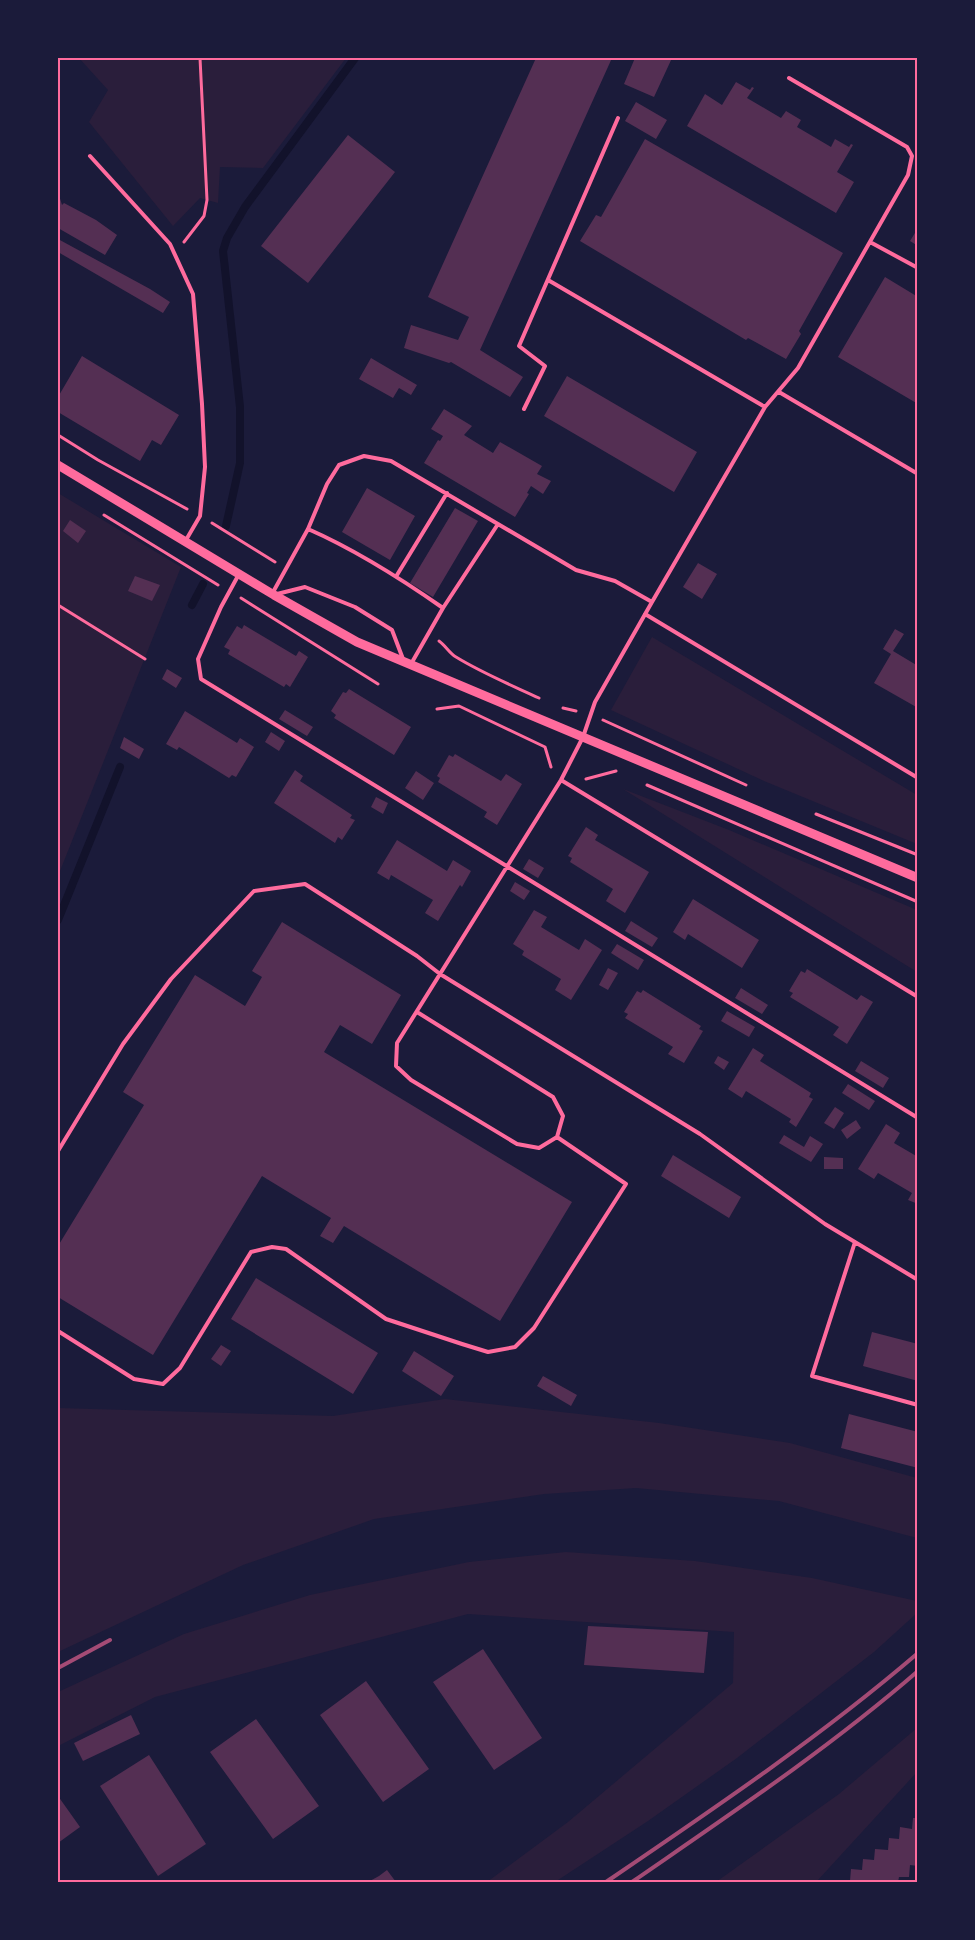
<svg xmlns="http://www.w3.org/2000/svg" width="975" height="1940" font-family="'Titillium Web',sans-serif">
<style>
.green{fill:#2a1e3b}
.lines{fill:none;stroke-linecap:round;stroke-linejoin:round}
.stream{stroke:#12122b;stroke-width:8}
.building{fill:#542f53}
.path{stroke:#ff6b9d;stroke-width:3}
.service{stroke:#ff6b9d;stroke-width:4}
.tertiary{stroke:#ff6b9d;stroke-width:9}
.rail{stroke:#a44b75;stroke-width:4}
.neatline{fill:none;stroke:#ff6b9d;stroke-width:2}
</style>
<rect width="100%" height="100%" fill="#1b1b3a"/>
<path class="green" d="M 79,58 L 346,58 L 263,168 L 220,167 L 218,203 L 200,198 L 173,226 L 89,122 L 108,90 Z
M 58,493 L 181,567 L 58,876 Z
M 652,637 L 917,795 L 917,844 L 764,781 L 611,710 Z
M 623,789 L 729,830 L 917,910 L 917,972 Z
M 445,1399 L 659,1423 L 790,1443 L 917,1478 L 917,1538 L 779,1501 L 636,1488 L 544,1494 L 374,1519 L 243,1565 L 58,1652 L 58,1408 L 333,1416 Z
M 566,1552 L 695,1561 L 812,1578 L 917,1601 L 917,1613 L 874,1652 L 737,1758 L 648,1821 L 555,1882 L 487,1882 L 568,1822 L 733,1683 L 734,1632 L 468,1614 L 155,1697 L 58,1746 L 58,1692 L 184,1634 L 310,1595 L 469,1562 Z
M 917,1728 L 917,1772 L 818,1880 L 818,1882 L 716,1882 L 839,1794 Z"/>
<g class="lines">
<path class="stream" d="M 226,526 L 240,463 L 240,407 L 223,251 L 227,238 L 245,207 L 355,58
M 192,605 L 203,584
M 58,920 L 120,767"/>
</g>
<path class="building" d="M 536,58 L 612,58 L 480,350 L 523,377 L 510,397 L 451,362 L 449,363 L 404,348 L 411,325 L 458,340 L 469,317 L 428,297 Z
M 635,58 L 672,58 L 654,97 L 624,84 Z
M 736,82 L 750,90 L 752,87 L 754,88 L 747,98 L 781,118 L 786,111 L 801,120 L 797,127 L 831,147 L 835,139 L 849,147 L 851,144 L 853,145 L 837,172 L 854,182 L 836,213 L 687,126 L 705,94 L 722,105 Z
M 636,102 L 667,120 L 656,139 L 625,121 Z
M 348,135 L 395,172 L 308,283 L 261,246 Z
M 645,139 L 843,253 L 799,331 L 801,334 L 786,359 L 748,338 L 746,340 L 580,241 L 596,215 L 601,217 Z
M 58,192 L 62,205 L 64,203 L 96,220 L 117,235 L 105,255 L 58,228 Z
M 918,228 L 918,246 L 910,241 Z
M 58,239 L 150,289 L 170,302 L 163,313 L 58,252 Z
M 885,277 L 918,297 L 918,404 L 838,357 Z
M 82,356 L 179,415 L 161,445 L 152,440 L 140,461 L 58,412 L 58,397 Z
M 371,358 L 417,385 L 411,395 L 399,388 L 393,398 L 359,379 Z
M 567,376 L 697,452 L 674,492 L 544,416 Z
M 444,409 L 472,426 L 464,435 L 493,453 L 500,442 L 542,466 L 537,474 L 551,481 L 543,494 L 531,486 L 527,493 L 529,494 L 515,517 L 424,463 L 438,440 L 440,441 L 443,436 L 431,429 Z
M 367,488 L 415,516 L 390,560 L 342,532 Z
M 455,508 L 478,521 L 433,597 L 410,583 Z
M 70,520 L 86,531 L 78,543 L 63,531 Z
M 698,563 L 717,574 L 702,599 L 683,587 Z
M 135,576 L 160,585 L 152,601 L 128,591 Z
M 244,625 L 296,656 L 299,651 L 308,657 L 290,687 L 286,684 L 284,687 L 228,654 L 230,650 L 224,647 L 237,626 L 242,629 Z
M 895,629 L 904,634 L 893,651 L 918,666 L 918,708 L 874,683 L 891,654 L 883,649 Z
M 167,669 L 182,678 L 176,688 L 162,679 Z
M 349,689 L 411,727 L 394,755 L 334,718 L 336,715 L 331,711 L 343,692 L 346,693 Z
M 285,710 L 313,727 L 307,736 L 279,719 Z
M 185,711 L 237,743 L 240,738 L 254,747 L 236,777 L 232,775 L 229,778 L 179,747 L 177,750 L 166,744 Z
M 271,732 L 285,741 L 279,751 L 265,742 Z
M 124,737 L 144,749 L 139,759 L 120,748 Z
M 455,754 L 501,781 L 506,774 L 522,784 L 497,825 L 484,817 L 487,812 L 438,782 L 440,778 L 437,776 L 449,755 L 453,757 Z
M 295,770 L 303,776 L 300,781 L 352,815 L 350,818 L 355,820 L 342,840 L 338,837 L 335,843 L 274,803 Z
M 416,771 L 434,783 L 423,800 L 405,788 Z
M 376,797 L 388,803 L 383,814 L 371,807 Z
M 586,827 L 598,835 L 595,840 L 649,872 L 625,913 L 606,901 L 613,889 L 570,862 L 572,858 L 568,856 Z
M 397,840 L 447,871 L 453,860 L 471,871 L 462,887 L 460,885 L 438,921 L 425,913 L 433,900 L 391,875 L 389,880 L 377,873 Z
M 529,859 L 544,868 L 538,878 L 523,869 Z
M 515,882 L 530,891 L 524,900 L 510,891 Z
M 693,899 L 759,940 L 742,968 L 688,934 L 685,940 L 673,932 Z
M 534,910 L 547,917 L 541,927 L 579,950 L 585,939 L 602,950 L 571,1000 L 555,990 L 561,979 L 522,955 L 524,951 L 513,944 Z
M 631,921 L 658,938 L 652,947 L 625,931 Z
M 282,922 L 401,995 L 372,1044 L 340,1025 L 324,1052 L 572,1202 L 500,1321 L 344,1226 L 333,1243 L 320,1236 L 331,1218 L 262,1176 L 153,1355 L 58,1297 L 58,1246 L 144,1105 L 123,1092 L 195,975 L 245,1006 L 262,977 L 252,971 Z
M 617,944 L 644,960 L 638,970 L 611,953 Z
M 608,968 L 618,973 L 608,990 L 599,985 Z
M 807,969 L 857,1000 L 861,995 L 873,1002 L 847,1044 L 833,1035 L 839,1027 L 790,997 L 793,993 L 789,991 L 801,971 L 805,973 Z
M 741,988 L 768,1005 L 762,1014 L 735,998 Z
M 643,990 L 701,1026 L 699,1029 L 703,1031 L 684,1063 L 668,1054 L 673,1047 L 625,1018 L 628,1014 L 624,1012 L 637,991 L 641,993 Z
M 727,1011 L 755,1027 L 749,1037 L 721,1021 Z
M 753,1048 L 764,1055 L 760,1061 L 811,1093 L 809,1097 L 813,1099 L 796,1127 L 789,1122 L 791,1119 L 746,1091 L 742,1098 L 728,1089 Z
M 718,1056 L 729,1062 L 724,1070 L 714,1063 Z
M 861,1061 L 889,1078 L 883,1088 L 855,1071 Z
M 848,1084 L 875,1101 L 869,1110 L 842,1093 Z
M 835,1107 L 844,1113 L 834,1129 L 824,1123 Z
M 856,1120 L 861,1128 L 847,1139 L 841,1130 Z
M 886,1124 L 900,1133 L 894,1143 L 918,1157 L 918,1204 L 908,1200 L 912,1193 L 878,1173 L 874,1179 L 858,1169 Z
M 784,1135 L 804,1147 L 810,1136 L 823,1144 L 811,1162 L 779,1143 Z
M 673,1155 L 741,1197 L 729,1218 L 661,1176 Z
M 824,1157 L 843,1158 L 843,1169 L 824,1169 Z
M 256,1278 L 378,1353 L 353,1394 L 231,1319 Z
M 872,1332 L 918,1344 L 918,1381 L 863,1366 Z
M 221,1345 L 231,1351 L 221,1366 L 211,1359 Z
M 414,1351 L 454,1376 L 441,1396 L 402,1371 Z
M 543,1376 L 577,1395 L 571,1406 L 537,1386 Z
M 849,1414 L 918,1432 L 918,1468 L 841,1448 Z
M 588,1626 L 708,1632 L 704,1673 L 584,1665 Z
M 483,1649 L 542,1738 L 494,1770 L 433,1682 Z
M 366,1681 L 429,1769 L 383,1802 L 320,1715 Z
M 131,1715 L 140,1734 L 83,1761 L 74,1743 Z
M 256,1719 L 319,1806 L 273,1839 L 210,1752 Z
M 149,1755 L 206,1844 L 158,1876 L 100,1786 Z
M 58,1796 L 80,1827 L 58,1843 Z
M 913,1818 L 918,1818 L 918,1866 L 910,1865 L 909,1877 L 899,1877 L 898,1882 L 837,1882 L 838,1880 L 850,1881 L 851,1869 L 862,1870 L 863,1859 L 874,1860 L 875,1849 L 888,1850 L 889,1838 L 899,1839 L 900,1827 L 912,1829 Z
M 387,1870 L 396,1882 L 368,1882 L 379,1876 Z"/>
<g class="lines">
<path class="path" d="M 184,242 L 204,216 L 207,200 L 200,58
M 58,435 L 98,460 L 187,509
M 104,515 L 218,585
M 212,523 L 275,562
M 241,598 L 378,684
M 58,605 L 145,659
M 439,641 C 446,646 449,653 456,657 C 482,673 511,685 539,698
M 563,708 L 576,711
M 437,709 L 459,706 L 545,747 L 551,767
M 603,720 L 746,785
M 586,779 L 616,771
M 647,785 L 918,902
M 816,814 L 918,855"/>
<path class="service" d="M 90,156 L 170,244 L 193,294 L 202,404 L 205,467 L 200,516 L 186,540
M 870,242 L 918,268
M 548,280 L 765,407
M 779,392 L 918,474
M 524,409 L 545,366 L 519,346 L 618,118
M 308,529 C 356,550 400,578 443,608
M 239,574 L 221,607 L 198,659 L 201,679 L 918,1118
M 397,575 L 447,493
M 272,594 L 308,529 L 327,484 L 339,465 L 364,456 L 391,461 L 576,570 L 615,581 L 652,602
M 277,594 L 305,587 L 355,607 L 392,630 L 403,659
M 645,614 L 918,778
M 411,664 L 443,608 L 498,524
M 561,780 L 918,997
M 417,1012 L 553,1097 L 563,1116 L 557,1137 L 539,1148 L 517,1144 L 411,1080 L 396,1066 L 397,1043 L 561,780 L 583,737 L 595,702 L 652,602 L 765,407 L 798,368 L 908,175 L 912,156 L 907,147 L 789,78
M 58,1151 L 123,1044 L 171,979 L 254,891 L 305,884 L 417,956 L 440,974 L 700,1134 L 825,1224 L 918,1280
M 855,1242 L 812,1376 L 918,1405
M 58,1331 L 134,1379 L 163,1384 L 180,1368 L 251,1252 L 272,1247 L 286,1249 L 386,1319 L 462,1344 L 488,1352 L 515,1347 L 534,1328 L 626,1184 L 557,1137"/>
<path class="tertiary" d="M 58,465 L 274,595 L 357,642 L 918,878"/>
<path class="rail" d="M 58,1668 L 110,1640
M 606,1882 C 712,1810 820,1737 918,1653
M 632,1882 C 729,1815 828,1749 918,1671"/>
</g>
<rect width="975" height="1940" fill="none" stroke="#1b1b3a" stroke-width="118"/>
<rect x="59" y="59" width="857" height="1822" class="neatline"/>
</svg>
